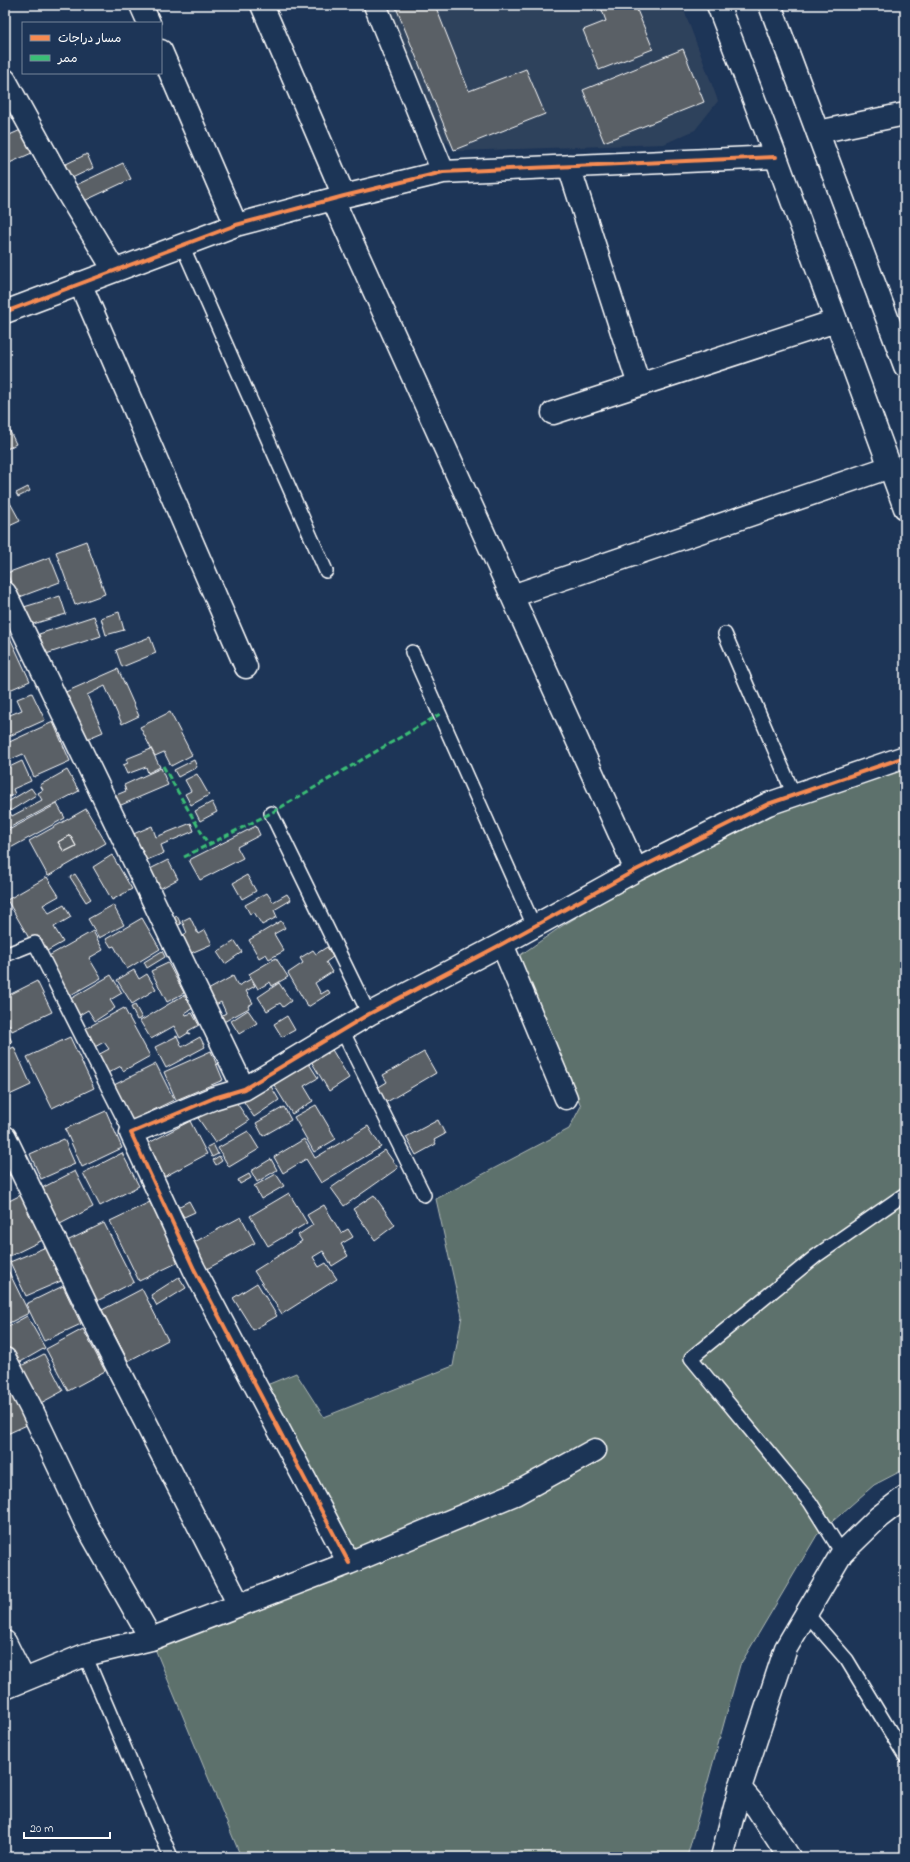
<svg xmlns="http://www.w3.org/2000/svg" width="910" height="1862" font-family="'Indie Flower','Playpen Sans Arabic',sans-serif">
<style>
.built{fill:#2f425c}
.green{fill:#5d716c;stroke:#aeb8b6}
.building{fill:#5a6066;stroke:#fff;fill-rule:evenodd}
.lines{fill:none;stroke-linecap:round;stroke-linejoin:round}
.service-casing{stroke:#fff;stroke-width:16}
.minor-casing{stroke:#fff;stroke-width:25}
.tertiary-casing{stroke:#fff;stroke-width:25}
.secondary-casing{stroke:#fff;stroke-width:25}
.service{stroke:#1d3557;stroke-width:13}
.minor{stroke:#1d3557;stroke-width:22}
.tertiary{stroke:#1d3557;stroke-width:22}
.secondary{stroke:#1d3557;stroke-width:22}
.quiet{stroke:#3abd76;stroke-width:3;stroke-dasharray:6 3;stroke-linecap:butt}
.cycleway-casing{stroke:#1d3557;stroke-width:6}
.cycleway{stroke:#f68b52;stroke-width:4}
</style>
<rect width="100%" height="100%" fill="#1d3557"/>
<filter id="ink" filterUnits="userSpaceOnUse"><feTurbulence type="fractalNoise" baseFrequency=".025" numOctaves="2"/><feDisplacementMap in="SourceGraphic" scale="8" xChannelSelector="R" yChannelSelector="G"/><feConvolveMatrix kernelMatrix="1 2 1 2 8 2 1 2 1" color-interpolation-filters="sRGB"/></filter>
<g filter="url(#ink)">
<path class="built" d="M 386,5 L 682,5 L 718,101 L 695,130 L 664,144 L 457,151 L 443,139 L 432,120 Z"/>
<path class="green" d="M 905,768 L 905,1469 L 874,1485 L 817,1535 L 740,1665 L 687,1857 L 241,1857 L 151,1639 L 349,1563 L 257,1389 L 296,1373 L 324,1417 L 453,1366 L 462,1316 L 436,1199 L 569,1129 L 581,1106 L 519,956 L 562,926 L 643,877 L 766,815 Z"/>
<path class="building" d="M 395,5 L 435,5 L 469,91 L 526,69 L 545,114 L 454,150 Z
M 600,5 L 635,5 L 653,49 L 599,70 L 583,30 L 606,21 Z
M 683,49 L 704,102 L 604,142 L 583,90 Z
M 23,129 L 34,152 L 5,165 L 5,137 Z
M 87,154 L 93,168 L 70,179 L 64,165 Z
M 123,163 L 131,179 L 82,202 L 74,186 Z
M 6,423 L 16,444 L 5,450 L 5,424 Z
M 28,487 L 30,491 L 18,497 L 16,493 Z
M 8,499 L 20,521 L 5,528 L 5,500 Z
M 86,541 L 105,594 L 75,605 L 56,552 Z
M 50,557 L 60,582 L 17,598 L 7,573 Z
M 60,596 L 66,614 L 30,625 L 24,607 Z
M 119,612 L 124,630 L 106,635 L 101,618 Z
M 94,616 L 101,636 L 46,654 L 39,634 Z
M 5,627 L 30,681 L 5,692 Z
M 150,637 L 156,653 L 122,667 L 116,650 Z
M 118,669 L 139,716 L 122,724 L 105,686 L 87,695 L 103,732 L 82,741 L 61,694 Z
M 32,693 L 45,720 L 5,738 L 5,717 L 22,710 L 17,699 Z
M 170,712 L 192,755 L 171,766 L 164,752 L 155,756 L 140,727 Z
M 53,722 L 70,761 L 34,777 L 23,754 L 5,762 L 5,744 Z
M 151,749 L 160,767 L 148,773 L 146,767 L 127,774 L 123,765 L 128,763 L 126,759 Z
M 194,760 L 197,767 L 178,777 L 174,770 Z
M 22,761 L 31,781 L 13,789 L 15,794 L 5,799 L 5,769 Z
M 161,768 L 168,785 L 114,808 L 109,798 L 126,791 L 124,785 Z
M 67,770 L 79,791 L 5,830 L 5,809 L 7,808 L 12,816 L 42,800 L 38,793 L 43,790 L 40,785 Z
M 197,774 L 209,795 L 191,805 L 185,794 L 191,791 L 185,780 Z
M 31,788 L 36,795 L 10,811 L 6,803 Z
M 212,802 L 217,812 L 200,821 L 195,811 Z
M 57,804 L 65,818 L 5,851 L 5,832 Z
M 86,809 L 106,843 L 48,876 L 29,841 ZM 70,835 L 76,846 L 64,852 L 58,842 Z
M 191,823 L 194,831 L 161,845 L 164,853 L 142,862 L 131,835 L 152,826 L 156,837 Z
M 256,826 L 260,835 L 237,847 L 243,858 L 200,880 L 189,860 Z
M 70,835 L 76,846 L 64,852 L 58,842 Z
M 112,855 L 132,889 L 112,900 L 93,867 Z
M 168,860 L 178,879 L 154,892 L 144,872 Z
M 75,874 L 91,899 L 86,902 L 70,877 Z
M 247,875 L 256,891 L 242,899 L 233,883 Z
M 47,877 L 59,896 L 43,905 L 49,913 L 64,905 L 71,917 L 54,927 L 63,942 L 47,951 L 38,936 L 30,940 L 7,900 Z
M 267,893 L 273,902 L 287,894 L 291,900 L 274,910 L 277,917 L 262,925 L 254,912 L 250,914 L 245,905 Z
M 113,905 L 124,925 L 99,938 L 88,919 Z
M 177,916 L 181,924 L 170,929 L 167,921 Z
M 190,917 L 198,934 L 205,930 L 212,944 L 182,957 L 174,939 L 187,933 L 182,921 Z
M 142,918 L 160,949 L 127,969 L 114,946 L 111,947 L 106,939 Z
M 281,921 L 285,928 L 274,934 L 284,951 L 269,959 L 266,954 L 259,958 L 249,940 Z
M 93,931 L 103,950 L 89,958 L 101,978 L 67,997 L 45,958 Z
M 235,941 L 242,952 L 225,964 L 217,952 Z
M 327,947 L 333,957 L 326,962 L 332,972 L 315,983 L 321,994 L 328,990 L 330,993 L 308,1007 L 288,973 L 303,963 L 300,958 L 313,950 L 316,954 Z
M 162,951 L 165,957 L 147,968 L 144,962 Z
M 276,958 L 288,977 L 272,986 L 270,982 L 258,989 L 249,974 Z
M 168,963 L 184,993 L 167,1002 L 151,971 Z
M 134,970 L 139,979 L 147,974 L 156,989 L 132,1004 L 117,980 Z
M 111,975 L 122,993 L 110,1000 L 115,1008 L 95,1021 L 88,1010 L 76,1017 L 67,1001 Z
M 233,976 L 238,986 L 251,979 L 255,986 L 246,991 L 253,1003 L 248,1006 L 249,1008 L 220,1024 L 217,1018 L 226,1013 L 221,1002 L 209,1009 L 208,990 Z
M 37,981 L 52,1012 L 12,1031 L 5,1017 L 5,997 Z
M 279,983 L 291,1001 L 283,1007 L 280,1003 L 267,1011 L 258,997 Z
M 184,995 L 193,1008 L 185,1013 L 186,1015 L 192,1013 L 199,1025 L 188,1031 L 190,1034 L 188,1033 L 180,1038 L 174,1026 L 151,1039 L 140,1021 Z
M 135,1005 L 142,1018 L 137,1020 L 131,1007 Z
M 124,1008 L 150,1056 L 123,1071 L 121,1066 L 104,1075 L 94,1057 L 109,1049 L 104,1042 L 91,1049 L 81,1031 Z
M 248,1010 L 257,1023 L 239,1034 L 231,1021 Z
M 287,1016 L 295,1030 L 282,1037 L 274,1024 Z
M 5,1027 L 12,1042 L 5,1045 Z
M 177,1036 L 182,1047 L 200,1037 L 205,1047 L 166,1068 L 155,1047 Z
M 70,1037 L 94,1088 L 52,1108 L 27,1057 Z
M 14,1047 L 31,1085 L 5,1097 L 5,1051 Z
M 331,1048 L 349,1078 L 329,1091 L 311,1061 Z
M 211,1051 L 223,1080 L 176,1100 L 164,1072 Z
M 424,1052 L 436,1073 L 385,1103 L 377,1088 L 387,1082 L 383,1075 Z
M 306,1059 L 318,1078 L 304,1086 L 313,1101 L 292,1114 L 271,1080 Z
M 156,1064 L 174,1100 L 129,1122 L 112,1086 Z
M 268,1081 L 279,1100 L 254,1117 L 242,1099 Z
M 232,1096 L 249,1121 L 215,1143 L 198,1118 Z
M 316,1105 L 336,1139 L 314,1152 L 294,1117 Z
M 284,1107 L 291,1120 L 263,1136 L 256,1123 Z
M 106,1111 L 122,1148 L 82,1167 L 65,1129 Z
M 438,1120 L 445,1134 L 434,1140 L 436,1144 L 416,1155 L 406,1137 Z
M 190,1121 L 207,1154 L 162,1178 L 145,1145 Z
M 368,1126 L 381,1147 L 321,1183 L 306,1159 L 283,1173 L 274,1157 L 304,1139 L 315,1158 Z
M 248,1131 L 259,1149 L 229,1167 L 218,1148 Z
M 64,1139 L 75,1164 L 41,1179 L 30,1154 Z
M 213,1144 L 218,1154 L 212,1157 L 207,1147 Z
M 385,1150 L 398,1168 L 344,1206 L 331,1188 Z
M 122,1153 L 139,1186 L 100,1206 L 83,1173 Z
M 219,1156 L 222,1161 L 216,1165 L 213,1160 Z
M 271,1159 L 277,1170 L 257,1182 L 251,1171 Z
M 5,1164 L 10,1175 L 5,1177 Z
M 75,1171 L 93,1207 L 58,1225 L 40,1189 Z
M 249,1174 L 251,1178 L 240,1184 L 238,1180 Z
M 276,1174 L 284,1186 L 261,1199 L 254,1186 Z
M 25,1193 L 47,1238 L 8,1257 L 5,1251 L 5,1203 Z
M 289,1193 L 307,1223 L 268,1246 L 250,1216 Z
M 374,1195 L 395,1225 L 375,1240 L 353,1209 Z
M 189,1201 L 195,1212 L 184,1217 L 178,1207 Z
M 150,1202 L 179,1262 L 139,1281 L 110,1221 Z
M 324,1205 L 341,1233 L 348,1229 L 353,1237 L 341,1244 L 348,1256 L 332,1266 L 323,1251 L 313,1257 L 319,1267 L 326,1263 L 337,1279 L 282,1314 L 254,1271 L 302,1241 L 298,1235 L 313,1225 L 307,1215 Z
M 241,1217 L 255,1243 L 203,1271 L 189,1245 Z
M 104,1223 L 134,1282 L 97,1301 L 67,1241 Z
M 46,1247 L 61,1281 L 26,1296 L 10,1262 Z
M 6,1266 L 29,1313 L 5,1325 L 5,1267 Z
M 179,1277 L 186,1288 L 157,1306 L 151,1295 Z
M 257,1283 L 277,1316 L 253,1330 L 233,1298 Z
M 63,1286 L 81,1324 L 44,1341 L 26,1304 Z
M 142,1289 L 168,1340 L 128,1361 L 102,1310 Z
M 27,1316 L 45,1348 L 17,1364 L 5,1342 L 5,1328 Z
M 83,1329 L 105,1371 L 68,1391 L 46,1349 Z
M 44,1354 L 63,1391 L 39,1404 L 19,1367 Z
M 10,1385 L 29,1424 L 5,1435 L 5,1387 Z"/>
<g class="lines">
<g class="service-casing">
<path id="service" d="M 182,245 L 326,571
M 725,634 L 794,795
M 412,652 L 534,926
M 271,813 L 369,1014
M 5,955 L 35,943 L 131,1133
M 342,1030 L 424,1195
M 842,1553 L 810,1502 L 691,1358 L 816,1256 L 905,1194
M 807,1614 L 847,1660 L 905,1756
M 85,1655 L 171,1857"/>
</g>
<g class="minor-casing">
<path id="minor" d="M 141,5 L 149,23
M 262,5 L 344,196
M 375,5 L 443,172
M 161,51 L 236,225
M 5,80 L 61,182 L 114,270
M 818,132 L 905,114
M 569,166 L 639,385
M 333,200 L 636,870
M 80,283 L 246,667
M 5,312 L 236,225 L 344,196 L 443,172 L 776,157
M 553,413 L 836,321
M 5,593 L 244,1089
M 512,596 L 890,467
M 502,944 L 566,1098
M 5,1137 L 97,1327 L 239,1605
M 5,1359 L 30,1406 L 87,1526 L 151,1639
M 349,1563 L 194,1269 L 131,1133 L 214,1098 L 244,1089 L 369,1014 L 502,944 L 636,870 L 768,804 L 905,757
M 5,1642 L 24,1680
M 5,1688 L 85,1655 L 151,1639 L 349,1563 L 515,1494 L 595,1450
M 740,1788 L 757,1808 L 789,1857"/>
</g>
<g class="tertiary-casing">
<path id="tertiary" d="M 722,1857 L 740,1788 L 786,1648 L 842,1553 L 879,1517 L 905,1497"/>
</g>
<g class="secondary-casing">
<path id="secondary" d="M 718,5 L 776,157 L 905,508
M 770,5 L 905,366"/>
</g>
<use href="#service" class="service"/>
<use href="#minor" class="minor"/>
<use href="#tertiary" class="tertiary"/>
<use href="#secondary" class="secondary"/>
<path class="quiet" d="M 163,766 L 208,844
M 184,857 L 271,813 L 440,714"/>
<g class="cycleway-casing">
<path id="cycleway" d="M 5,312 L 236,225 L 344,196 L 443,172 L 776,157
M 349,1563 L 194,1269 L 131,1133 L 214,1098 L 244,1089 L 369,1014 L 502,944 L 636,870 L 768,804 L 905,757"/>
</g>
<use href="#cycleway" class="cycleway"/>
</g>
</g>
<rect width="910" height="1862" fill="none" stroke="#1d3557" stroke-width="20"/>
<rect x="10" y="10" width="890" height="1842" fill="none" stroke="#fff" stroke-width="1.5" filter="url(#ink)"/>
<rect x="22" y="22" width="140" height="52" fill="#1d3557" stroke="#77869a"/>
<rect x="30" y="35" width="20" height="6" fill="#f68b52" stroke="#77869a"/>
<text x="58" y="42" font-size="12" fill="#ffffff">مسار دراجات</text>
<rect x="30" y="55" width="20" height="6" fill="#3abd76" stroke="#77869a"/>
<text x="58" y="62" font-size="12" fill="#ffffff">ممر</text>
<path d="M24 1832v6h86v-6" fill="none" stroke="#ffffff" stroke-width="2"/>
<text x="30" y="1832" font-size="12" fill="#ffffff" stroke="#1d3557" stroke-width="3" paint-order="stroke">20 m</text>
</svg>
